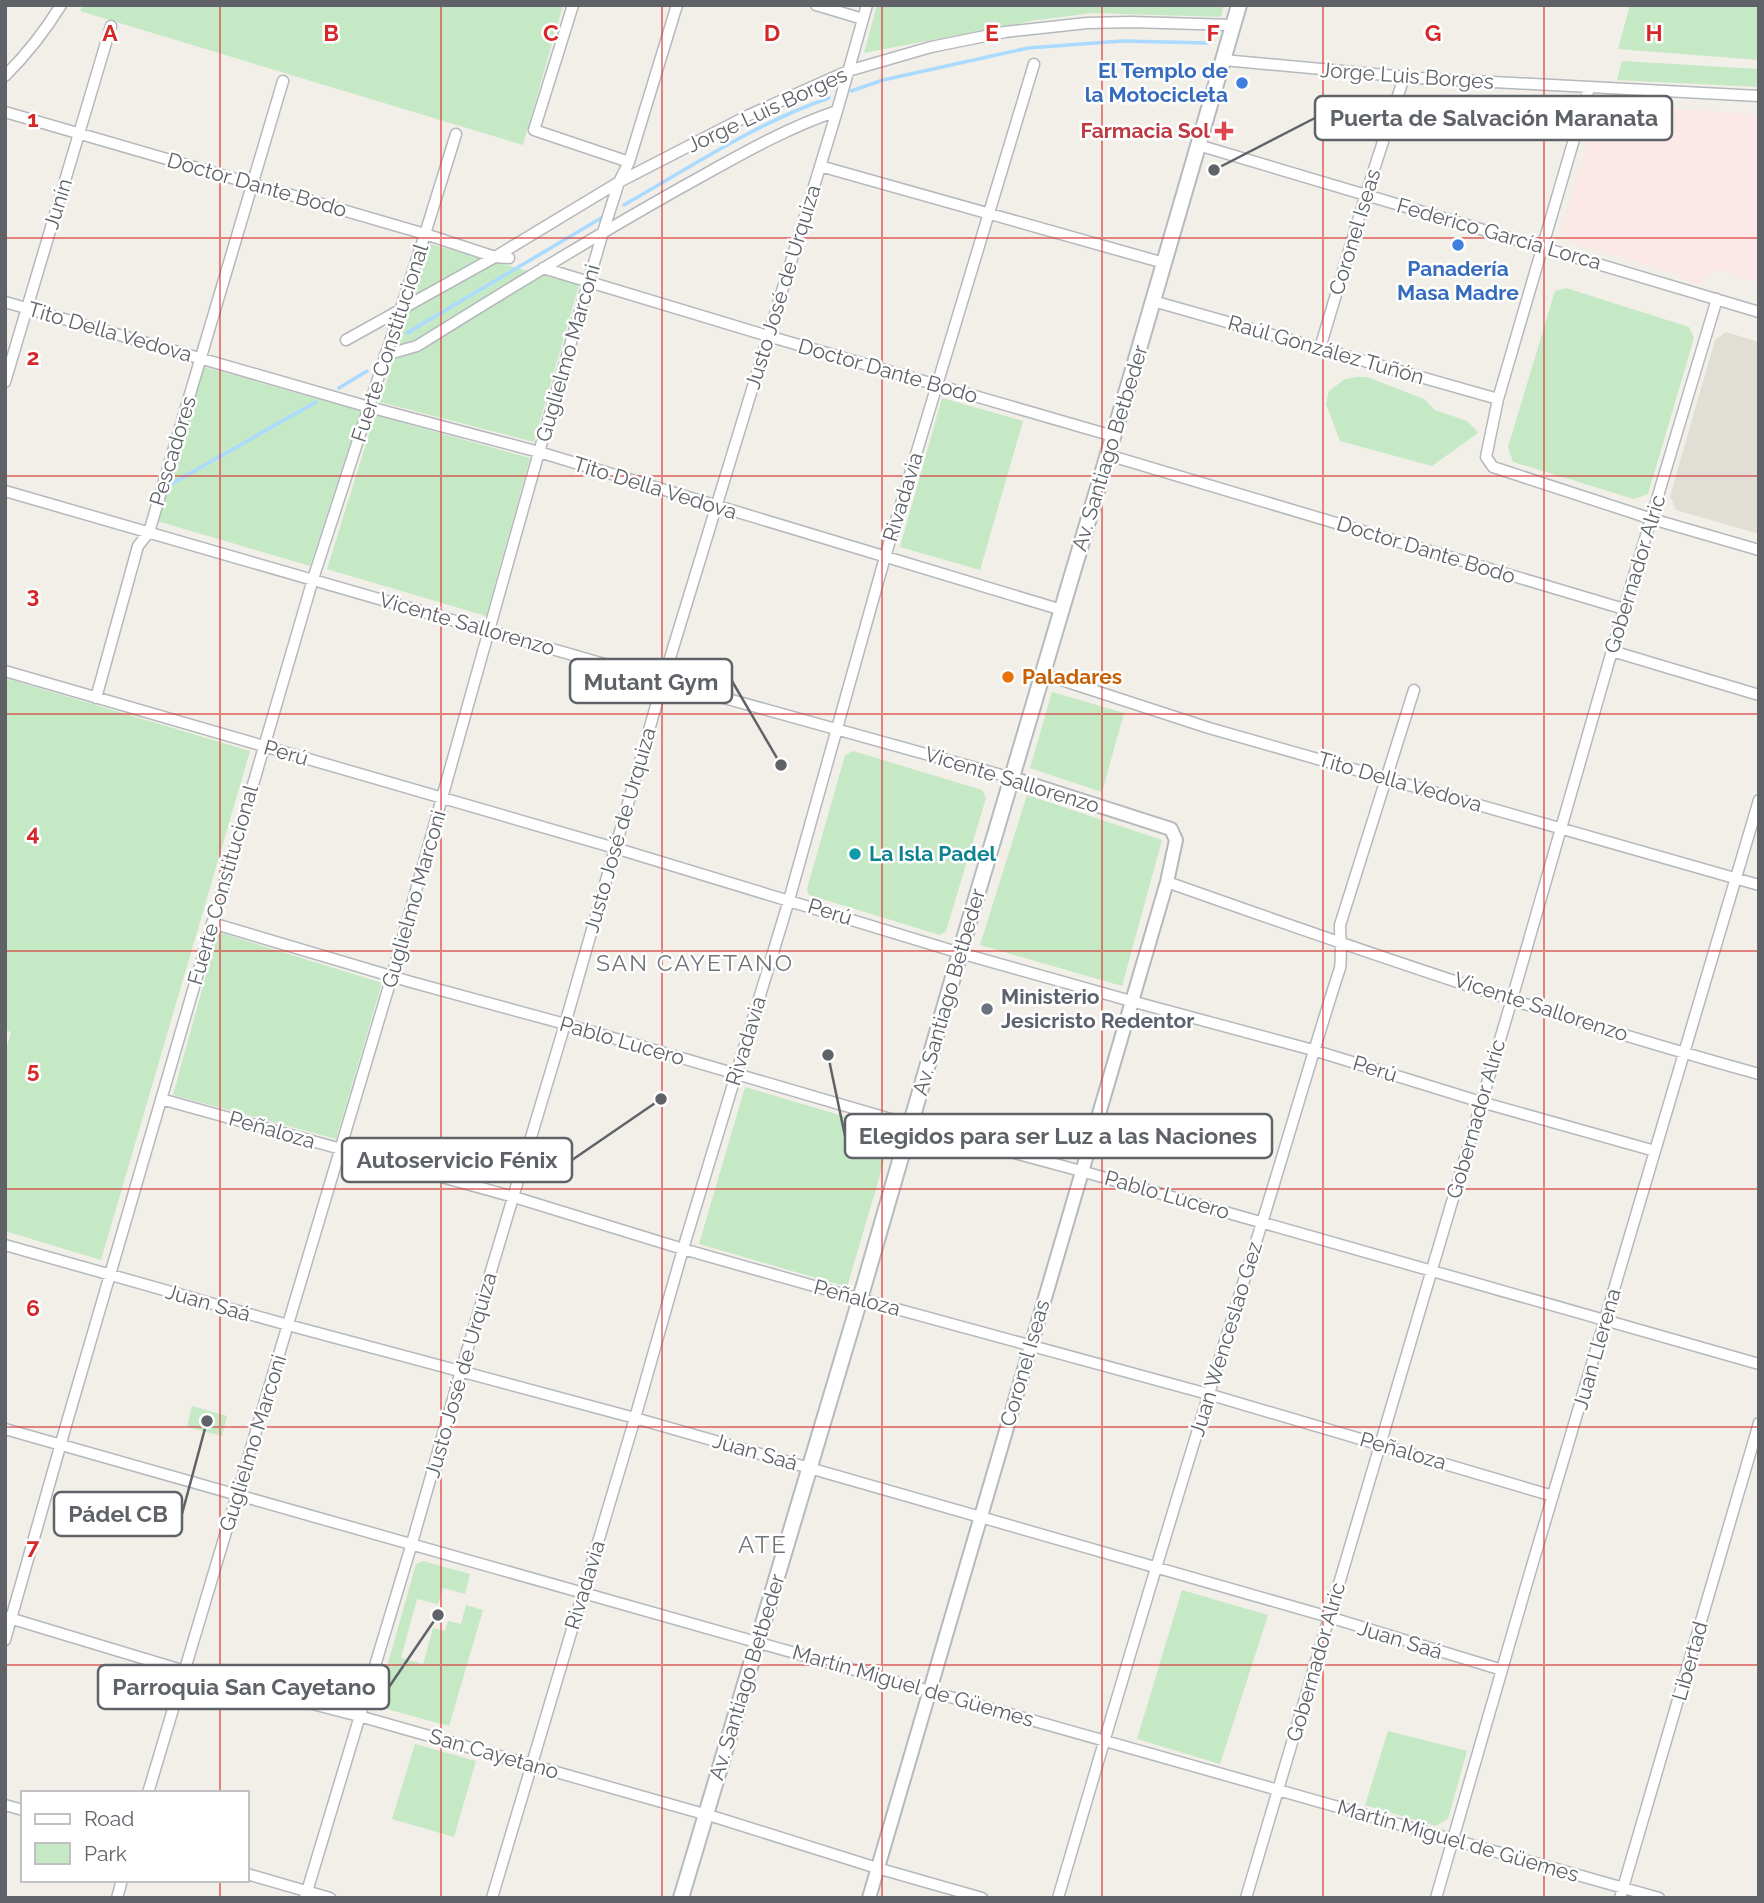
<svg xmlns="http://www.w3.org/2000/svg" width="1764" height="1903" font-family="Raleway,sans-serif">
<style>
.education{fill:#e1ded6}
.medical{fill:#fce8e6}
.green{fill:#c5e8c5}
.lines{fill:none;stroke-linecap:round;stroke-linejoin:round}
.stream{stroke:#aadaff;stroke-width:3.5}
.minor-casing{stroke:#b5b8bc;stroke-width:13}
.tertiary-casing{stroke:#b5b8bc;stroke-width:16}
.secondary-casing{stroke:#b6babf;stroke-width:18}
.minor{stroke:#fff;stroke-width:10}
.tertiary{stroke:#fff;stroke-width:12}
.secondary{stroke:#fff;stroke-width:14}
.grid{fill:none;stroke:#d62828;stroke-width:2;stroke-opacity:0.55}
.shop-dot{fill:#3f7fe0;stroke:#fff;stroke-width:2.5}
.health-dot{fill:#e0444e;stroke:#fff;stroke-width:2.5}
.food-dot{fill:#e8710a;stroke:#fff;stroke-width:2.5}
.culture-dot{fill:#0f9aa8;stroke:#fff;stroke-width:2.5}
.worship-dot{fill:#6b7280;stroke:#fff;stroke-width:2.5}
.labels{text-anchor:middle;stroke-width:5;stroke-linejoin:round;paint-order:stroke}
.shop-label{font-size:21px;font-weight:bold;fill:#366cbe;stroke:#fff;text-anchor:end}
.street-label{font-size:21px;fill:#5f6368;stroke:#fff}
.health-label{font-size:21px;font-weight:bold;fill:#be3a42;stroke:#fff;text-anchor:end}
.food-label{font-size:21px;font-weight:bold;fill:#c56008;stroke:#fff;text-anchor:start}
.culture-label{font-size:21px;font-weight:bold;fill:#0d838f;stroke:#fff;text-anchor:start}
.worship-label{font-size:21px;font-weight:bold;fill:#5b616d;stroke:#fff;text-anchor:start}
.neighbourhood-label{font-size:23px;letter-spacing:2px;fill:#70757a;stroke:#fff}
.quarter-label{font-size:24px;letter-spacing:2px;fill:#70757a;stroke:#fff}
.grid-label{font-size:23px;text-anchor:middle;font-weight:bold;fill:#d62828;stroke:#fff;stroke-width:5;stroke-linejoin:round;paint-order:stroke}
.leader{fill:none;stroke:#5f6368;stroke-width:2.5}
.callout-dot{fill:#5f6368;stroke:#fff;stroke-width:2.5}
.callout{fill:#fff;stroke:#5f6368;stroke-width:2.5}
.callout-label{font-size:23px;text-anchor:middle;font-weight:bold;fill:#5f6368}
</style>
<rect width="100%" height="100%" fill="#f1efe8"/>
<path class="education" d="M 1726,332 L 1759,342 L 1759,534 L 1676,510 L 1670,496 L 1715,340 Z"/>
<path class="medical" d="M 1608,106 L 1759,114 L 1759,282 L 1718,270 L 1710,273 L 1700,284 L 1682,279 L 1681,275 L 1565,240 L 1562,229 L 1597,112 Z"/>
<path class="green" d="M 83,5 L 563,5 L 523,145 L 80,11 Z
M 877,5 L 1224,5 L 1221,17 L 1093,13 L 1037,20 L 864,53 Z
M 1630,5 L 1759,5 L 1759,60 L 1618,49 Z
M 1622,61 L 1759,69 L 1759,87 L 1617,80 Z
M 430,244 L 579,285 L 534,442 L 380,402 Z
M 1566,288 L 1689,327 L 1694,338 L 1648,494 L 1634,499 L 1513,462 L 1508,447 L 1555,291 Z
M 204,367 L 361,411 L 310,566 L 157,521 Z
M 1357,377 L 1367,377 L 1424,399 L 1435,410 L 1467,421 L 1476,430 L 1478,433 L 1432,466 L 1340,441 L 1326,404 L 1329,391 L 1345,379 Z
M 942,398 L 1023,421 L 980,570 L 900,547 Z
M 375,415 L 530,458 L 486,616 L 327,569 Z
M 5,678 L 250,751 L 101,1260 L 5,1231 L 5,1053 L 11,1032 L 5,1030 Z
M 1052,692 L 1124,713 L 1102,792 L 1030,768 Z
M 853,751 L 982,790 L 986,798 L 946,931 L 940,935 L 809,895 L 807,889 L 845,755 Z
M 1027,795 L 1162,840 L 1122,986 L 980,945 Z
M 218,932 L 382,983 L 336,1139 L 173,1095 Z
M 745,1087 L 893,1131 L 847,1287 L 699,1244 Z
M 192,1406 L 227,1416 L 222,1436 L 187,1427 Z
M 423,1561 L 470,1574 L 465,1594 L 443,1588 L 438,1604 L 417,1599 L 401,1658 L 423,1664 L 433,1628 L 445,1631 L 448,1621 L 461,1624 L 466,1605 L 483,1610 L 449,1726 L 383,1708 L 378,1699 L 416,1564 Z
M 1182,1590 L 1268,1615 L 1220,1764 L 1137,1739 Z
M 1388,1731 L 1467,1751 L 1448,1819 L 1435,1826 L 1365,1805 Z
M 415,1744 L 476,1761 L 454,1837 L 392,1819 Z"/>
<g class="lines">
<path class="stream" d="M 851,91 L 883,80 L 1028,48 L 1122,41 L 1207,43
M 624,205 C 691,167 756,123 829,98
M 407,333 L 603,217
M 339,388 L 367,371
M 166,487 L 316,402"/>
<g class="minor-casing">
<path id="minor" d="M 573,5 L 534,130 L 629,162
M 816,5 L 863,19
M 1223,60 L 1418,78 L 1759,96
M 5,76 C 27,54 45,31 61,5
M 1589,88 L 1498,399 L 1486,457 L 1493,467 L 1652,519 L 1759,550
M 5,112 L 425,234 L 495,257 L 509,258
M 1198,145 L 1759,312
M 820,166 L 1164,263
M 543,268 L 768,336 L 1113,436
M 1153,301 L 1498,399
M 5,302 L 369,407 L 539,452 L 1062,610
M 346,340 L 495,257 L 619,182 L 747,116 L 848,71 L 931,47 L 1005,32 L 1087,23 L 1131,22 L 1233,25
M 1320,348 L 1366,194 L 1404,77
M 385,355 L 417,346 C 505,291 593,237 684,186 C 733,159 783,129 837,111
M 5,382 L 111,26
M 1108,455 L 1624,609
M 5,491 L 663,681 L 1012,778
M 1612,651 L 1759,695
M 5,671 L 615,848 L 960,953 L 1131,1001 L 1313,1050 L 1481,1102 L 1655,1151
M 1043,674 L 1209,728 L 1759,885
M 96,698 L 138,546 L 149,532 L 283,81
M 1167,882 C 1362,951 1559,1019 1759,1074
M 212,923 L 411,982 L 565,1024 L 911,1125 L 1081,1171 L 1759,1364
M 161,1099 L 514,1197 L 683,1249 L 860,1299 L 1208,1394 L 1553,1496
M 5,1245 L 288,1325 L 635,1418 L 1329,1617 L 1502,1670
M 5,1429 L 1659,1898
M 6,1617 L 185,1671 L 359,1716 L 718,1818 L 877,1868 L 982,1898
M 5,1640 L 67,1422 L 313,579 L 425,234 L 456,134
M 148,1793 L 392,976 L 539,452 L 603,232 L 619,182 L 629,162 L 677,5
M 5,1805 L 23,1810
M 247,1874 L 330,1898
M 117,1898 L 122,1880
M 305,1898 L 412,1543 L 461,1371 L 565,1024 L 663,681 L 837,111 L 867,5
M 492,1898 L 635,1418 L 683,1249 L 789,900 L 885,557 L 1034,64
M 1058,1898 C 1124,1673 1191,1449 1261,1226 C 1288,1140 1312,1054 1340,968 C 1342,954 1340,940 1340,925 L 1414,690
M 1246,1898 L 1512,999 L 1624,609 L 1717,299
M 1436,1898 L 1529,1576 L 1759,800
M 1620,1898 L 1759,1423"/>
</g>
<g class="tertiary-casing">
<path id="tertiary" d="M 869,1898 L 1167,882 L 1176,840 L 1171,829 L 1012,778"/>
</g>
<g class="secondary-casing">
<path id="secondary" d="M 681,1898 L 860,1299 L 969,922 L 1132,373 L 1239,5"/>
</g>
<use href="#minor" class="minor"/>
<use href="#tertiary" class="tertiary"/>
<use href="#secondary" class="secondary"/>
</g>
<path class="grid" d="M 220,5 L 220,1793M 441,5 L 441,1898M 662,5 L 662,1898M 882,5 L 882,1898M 1102,5 L 1102,1898M 1323,5 L 1323,1898M 1544,5 L 1544,1898M 5,238 L 1759,238M 5,476 L 1759,476M 5,714 L 1759,714M 5,951 L 1759,951M 5,1189 L 1759,1189M 5,1427 L 1759,1427M 5,1665 L 1759,1665M 220,1880 L 220,1898"/>
<g class="shop-dot">
<circle cx="1242" cy="83" r="7"/>
<circle cx="1458" cy="245" r="7"/>
</g>
<path class="health-dot" d="M1220.5 120.5h7v7h7v7h-7v7h-7v-7h-7v-7h7z"/>
<circle class="food-dot" cx="1008" cy="677" r="7"/>
<circle class="culture-dot" cx="855" cy="854" r="7"/>
<circle class="worship-dot" cx="987" cy="1009" r="7"/>
<g class="labels">
<g class="shop-label">
<text x="1228" y="78">El Templo de<tspan x="1228" dy="24">la Motocicleta</tspan></text>
<text x="1458" y="276" text-anchor="middle">Panadería<tspan x="1458" dy="24">Masa Madre</tspan></text>
</g>
<g class="street-label">
<text transform="translate(1407 76) rotate(4)" y="7">Jorge Luis Borges</text>
<text transform="translate(767 110) rotate(-25)" y="7">Jorge Luis Borges</text>
<text transform="translate(257 185) rotate(16)" y="7">Doctor Dante Bodo</text>
<text transform="translate(58 204) rotate(-73)" y="7">Junín</text>
<text transform="translate(1355 232) rotate(-73)" y="7">Coronel Iseas</text>
<text transform="translate(1499 234) rotate(16)" y="7">Federico García Lorca</text>
<text transform="translate(783 287) rotate(-73)" y="7">Justo José de Urquiza</text>
<text transform="translate(110 332) rotate(16)" y="7">Tito Della Vedova</text>
<text transform="translate(390 343) rotate(-72)" y="7">Fuerte Constitucional</text>
<text transform="translate(1326 350) rotate(16)" y="7">Raúl González Tuñón</text>
<text transform="translate(568 353) rotate(-74)" y="7">Guglielmo Marconi</text>
<text transform="translate(888 371) rotate(16)" y="7">Doctor Dante Bodo</text>
<text transform="translate(1110 448) rotate(-73)" y="7">Av. Santiago Betbeder</text>
<text transform="translate(173 451) rotate(-73)" y="7">Pescadores</text>
<text transform="translate(655 488) rotate(17)" y="7">Tito Della Vedova</text>
<text transform="translate(903 497) rotate(-73)" y="7">Rivadavia</text>
<text transform="translate(1426 550) rotate(17)" y="7">Doctor Dante Bodo</text>
<text transform="translate(1635 574) rotate(-73)" y="7">Gobernador Alric</text>
<text transform="translate(467 624) rotate(16)" y="7">Vicente Sallorenzo</text>
<text transform="translate(286 753) rotate(16)" y="7">Perú</text>
<text transform="translate(1012 780) rotate(17)" y="7">Vicente Sallorenzo</text>
<text transform="translate(1400 782) rotate(16)" y="7">Tito Della Vedova</text>
<text transform="translate(620 830) rotate(-74)" y="7">Justo José de Urquiza</text>
<text transform="translate(223 885) rotate(-74)" y="7">Fuerte Constitucional</text>
<text transform="translate(414 899) rotate(-74)" y="7">Guglielmo Marconi</text>
<text transform="translate(830 912) rotate(17)" y="7">Perú</text>
<text transform="translate(949 992) rotate(-74)" y="7">Av. Santiago Betbeder</text>
<text transform="translate(1541 1007) rotate(18)" y="7">Vicente Sallorenzo</text>
<text transform="translate(622 1041) rotate(16)" y="7">Pablo Lucero</text>
<text transform="translate(746 1041) rotate(-73)" y="7">Rivadavia</text>
<text transform="translate(1375 1069) rotate(17)" y="7">Perú</text>
<text transform="translate(1476 1119) rotate(-74)" y="7">Gobernador Alric</text>
<text transform="translate(272 1130) rotate(16)" y="7">Peñaloza</text>
<text transform="translate(1167 1195) rotate(16)" y="7">Pablo Lucero</text>
<text transform="translate(857 1298) rotate(15)" y="7">Peñaloza</text>
<text transform="translate(208 1303) rotate(16)" y="7">Juan Saá</text>
<text transform="translate(1226 1339) rotate(-73)" y="7">Juan Wenceslao Gez</text>
<text transform="translate(1597 1349) rotate(-74)" y="7">Juan Llerena</text>
<text transform="translate(1025 1363) rotate(-74)" y="7">Coronel Iseas</text>
<text transform="translate(461 1375) rotate(-74)" y="7">Justo José de Urquiza</text>
<text transform="translate(253 1443) rotate(-73)" y="7">Guglielmo Marconi</text>
<text transform="translate(1403 1451) rotate(16)" y="7">Peñaloza</text>
<text transform="translate(755 1452) rotate(16)" y="7">Juan Saá</text>
<text transform="translate(585 1585) rotate(-73)" y="7">Rivadavia</text>
<text transform="translate(1400 1640) rotate(17)" y="7">Juan Saá</text>
<text transform="translate(1690 1661) rotate(-74)" y="7">Libertad</text>
<text transform="translate(1316 1662) rotate(-74)" y="7">Gobernador Alric</text>
<text transform="translate(747 1677) rotate(-73)" y="7">Av. Santiago Betbeder</text>
<text transform="translate(913 1686) rotate(16)" y="7">Martín Miguel de Güemes</text>
<text transform="translate(494 1754) rotate(16)" y="7">San Cayetano</text>
<text transform="translate(1458 1841) rotate(16)" y="7">Martín Miguel de Güemes</text>
</g>
<g class="health-label">
<text x="1210" y="138">Farmacia Sol</text>
</g>
<g class="food-label">
<text x="1022" y="684">Paladares</text>
</g>
<g class="culture-label">
<text x="869" y="861">La Isla Padel</text>
</g>
<g class="worship-label">
<text x="1001" y="1004">Ministerio<tspan x="1001" dy="24">Jesicristo Redentor</tspan></text>
</g>
<g class="neighbourhood-label">
<text x="695" y="971">SAN CAYETANO</text>
</g>
<g class="quarter-label">
<text x="763" y="1553">ATE</text>
</g>
</g>
<g class="grid-label">
<text x="110" y="41">A</text>
<text x="331" y="41">B</text>
<text x="551" y="41">C</text>
<text x="772" y="41">D</text>
<text x="992" y="41">E</text>
<text x="1213" y="41">F</text>
<text x="1433" y="41">G</text>
<text x="1654" y="41">H</text>
<text x="33" y="127">1</text>
<text x="33" y="365">2</text>
<text x="33" y="603">3</text>
<text x="33" y="841">4</text>
<text x="33" y="1078">5</text>
<text x="33" y="1316">6</text>
<text x="33" y="1554">7</text>
</g>
<path class="leader" d="M1214 170L1315 118M781 765L732 681M828 1055L845 1136M661 1099L572 1160M207 1421L182 1514M438 1615L389 1687"/>
<g class="callout-dot">
<circle cx="1214" cy="170" r="7"/>
<circle cx="781" cy="765" r="7"/>
<circle cx="828" cy="1055" r="7"/>
<circle cx="661" cy="1099" r="7"/>
<circle cx="207" cy="1421" r="7"/>
<circle cx="438" cy="1615" r="7"/>
</g>
<g class="callout">
<rect x="1315" y="96" width="357" height="44" rx="7"/>
<rect x="570" y="659" width="162" height="44" rx="7"/>
<rect x="845" y="1114" width="427" height="44" rx="7"/>
<rect x="342" y="1138" width="230" height="44" rx="7"/>
<rect x="54" y="1492" width="128" height="44" rx="7"/>
<rect x="98" y="1665" width="291" height="44" rx="7"/>
</g>
<g class="callout-label">
<text x="1494" y="126">Puerta de Salvación Maranata</text>
<text x="651" y="690">Mutant Gym</text>
<text x="1058" y="1144">Elegidos para ser Luz a las Naciones</text>
<text x="457" y="1168">Autoservicio Fénix</text>
<text x="118" y="1522">Pádel CB</text>
<text x="244" y="1695">Parroquia San Cayetano</text>
</g>
<rect width="1764" height="1903" fill="none" stroke="#5f6368" stroke-width="14"/>
<rect x="21" y="1791" width="228" height="91" fill="#ffffff" stroke="#bfc1c3" stroke-width="2"/>
<rect x="35" y="1814" width="35" height="10" fill="#ffffff" stroke="#bfc1c3" stroke-width="2"/>
<text x="84" y="1826" font-size="21" fill="#5f6368">Road</text>
<rect x="35" y="1843" width="35" height="21" fill="#c5e8c5" stroke="#bfc1c3" stroke-width="2"/>
<text x="84" y="1861" font-size="21" fill="#5f6368">Park</text>
</svg>
